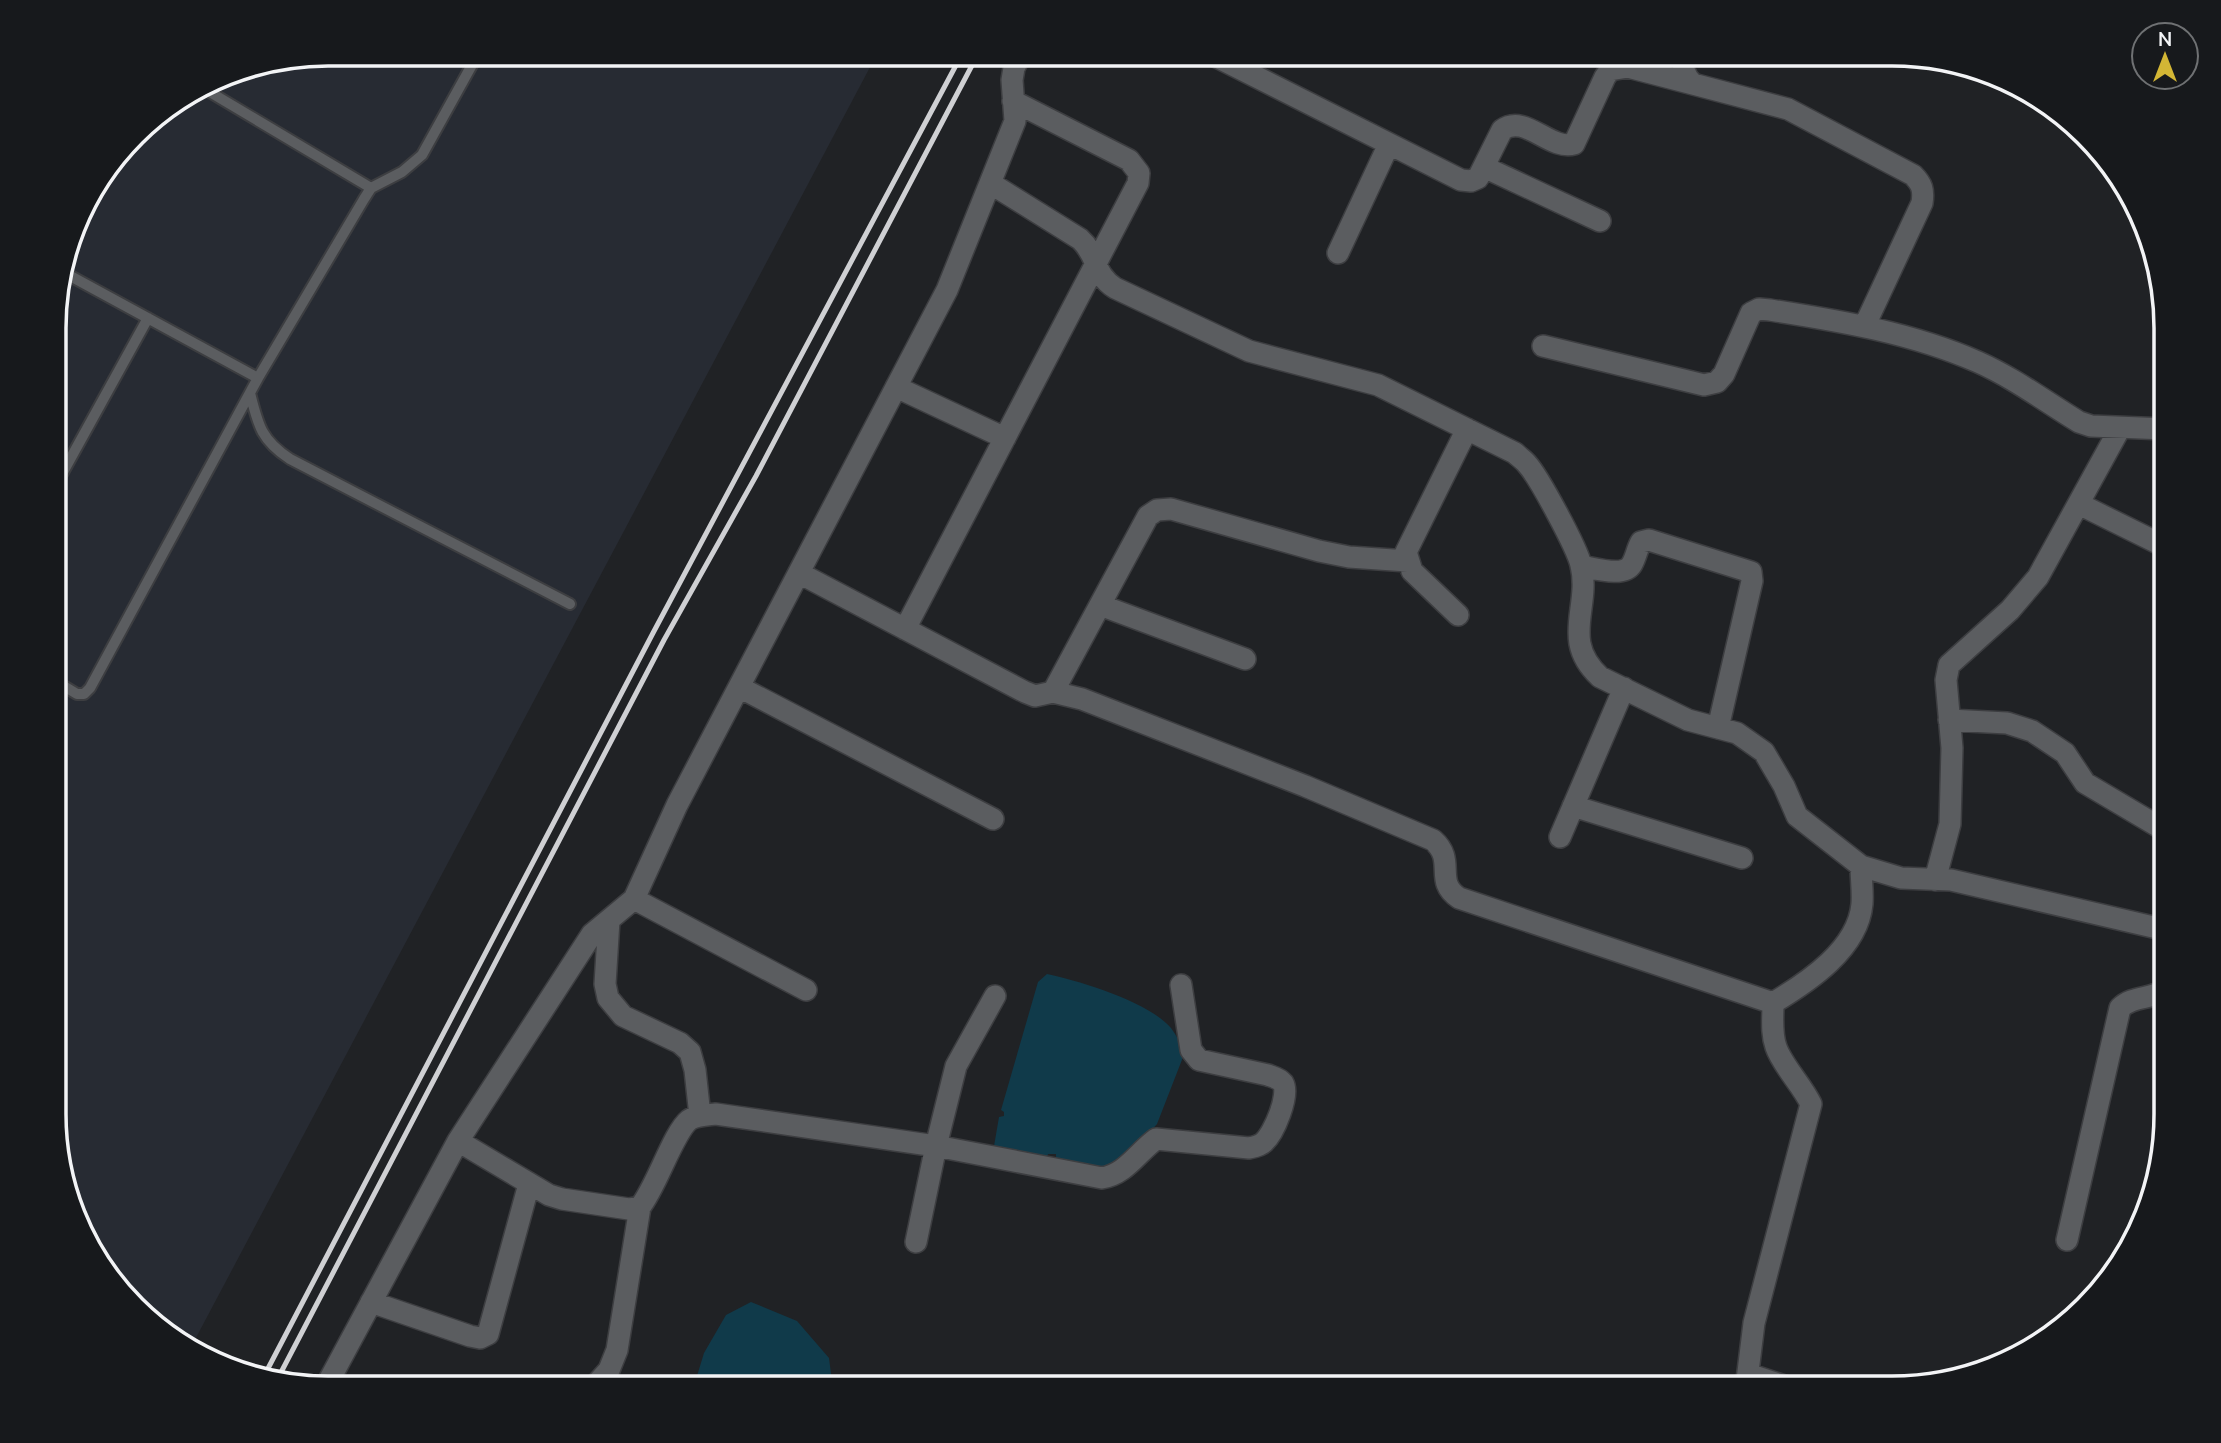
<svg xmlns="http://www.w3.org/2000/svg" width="2221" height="1443" font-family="'Nunito Sans',sans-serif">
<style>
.built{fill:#272b33}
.water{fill:#103a4a}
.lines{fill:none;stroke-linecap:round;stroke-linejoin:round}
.lane-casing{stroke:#3d3e41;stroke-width:14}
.street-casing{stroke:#3d3e41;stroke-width:24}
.lane{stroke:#5b5d60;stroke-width:10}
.street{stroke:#5b5d60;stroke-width:21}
.rail{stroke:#cfd0d3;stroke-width:5}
.rim{fill:none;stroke:#f3f4f6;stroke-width:3.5}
</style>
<rect width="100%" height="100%" fill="#202225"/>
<path class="built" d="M 329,54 L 877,54 L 190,1349 L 176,1342 L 91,1252 L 57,1150 L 57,293 L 83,207 L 147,123 L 224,75 Z"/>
<path class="water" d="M 1047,974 C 1080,981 1149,1002 1171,1028 C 1176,1035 1181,1044 1185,1052 L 1157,1124 L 1121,1165 L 1103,1169 L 1056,1162 L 1056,1154 L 1048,1154 L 1047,1157 L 993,1152 L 999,1117 L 1004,1116 L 1004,1112 L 1001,1110 L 1038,982 Z
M 751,1302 L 797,1321 L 829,1358 L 833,1389 L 693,1389 L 704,1353 L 726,1315 Z"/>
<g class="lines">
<g class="lane-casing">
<path id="lane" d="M 203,88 L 371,188
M 63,272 L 258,378
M 250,393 C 258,425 261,440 290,459 L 570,604
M 57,483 L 148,318
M 57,682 L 77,694 L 84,694 L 90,688 L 258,378 L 364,199 L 371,188 L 402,172 L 422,155 L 478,54"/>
</g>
<g class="street-casing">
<path id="street" d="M 1211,54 L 1461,180 L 1471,181 L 1478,178 L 1502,130 C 1525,113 1550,151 1574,144 L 1605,77 L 1610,70 L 1628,67 L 1693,84
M 1683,54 C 1683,67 1683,75 1693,84 L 1788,109 L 1913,175 C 1922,184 1924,190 1922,203 L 1865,325
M 1484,167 L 1600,221
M 990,183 L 1080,239 C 1098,255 1093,274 1115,288 L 1249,351 L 1378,385 L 1515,453 C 1519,457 1524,460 1527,464 C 1539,477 1577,548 1581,565 C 1591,608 1560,640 1600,677 L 1688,720 L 1737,733 L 1764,752 L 1784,786 L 1797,816 L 1861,866 C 1861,878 1863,892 1862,904 C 1858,949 1808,982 1773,1003 C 1773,1018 1771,1033 1776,1047 C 1782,1065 1802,1085 1811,1104 L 1754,1323 L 1746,1388
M 1338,253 L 1389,144
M 1543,346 L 1704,385 L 1717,382 L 1724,374 L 1751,313 L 1759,309 L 1770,310 C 1841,321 1912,333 1978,362 C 2014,378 2046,402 2079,422 L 2091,426 L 2166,429
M 896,387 L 1005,438
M 2079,504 L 2166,547
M 1581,566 C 1594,568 1624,578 1632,564 C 1636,557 1637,549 1641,542 L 1649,540 L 1751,572 L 1752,581 L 1718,728
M 799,573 L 1025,692 L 1035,696 L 1053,692 L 1082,699 L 1305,786 L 1433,840 C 1457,861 1433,881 1459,898 L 1773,1003
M 1100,605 L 1245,659
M 1458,615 L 1412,571 L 1406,552 L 1467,429
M 905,629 L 1138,183 L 1139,173 L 1129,160 L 1013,101
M 739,687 L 993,819
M 1053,692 L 1148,516 L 1157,510 L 1171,509 L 1319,551 L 1349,557 L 1408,561
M 1949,720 L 2007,723 L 2032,731 L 2065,753 L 2085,783 L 2166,831
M 1573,806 L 1742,858
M 1560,837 L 1624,688
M 1861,866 L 1901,878 L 1951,880 L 2166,930
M 1935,880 L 1950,824 L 1952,748 L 1946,680 L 1949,665 L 2010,610 L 2038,577 L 2120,428
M 634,899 L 806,990
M 609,920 L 605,984 L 608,998 L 623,1016 L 680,1043 L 690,1052 L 695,1070 L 700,1116
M 458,1141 L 549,1195 L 562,1199 L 629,1209 L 640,1207 C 657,1186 673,1133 689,1120 C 696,1115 707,1115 716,1114 L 936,1146 L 1102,1178 C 1126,1174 1137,1153 1156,1139 L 1249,1148 C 1254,1147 1260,1146 1264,1142 C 1274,1133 1290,1095 1283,1083 C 1279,1078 1273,1077 1268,1075 L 1199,1060 L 1191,1050 L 1181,985
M 2067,1240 L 2120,1008 C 2133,995 2152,1000 2166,989
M 916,1242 L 936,1146 L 956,1066 L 995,996
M 371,1302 L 470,1336 L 480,1338 L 488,1334 L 529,1184
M 1748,1374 L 1790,1388
M 325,1388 L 458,1141 L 592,934 L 634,899 L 677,805 L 947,290 L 1015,121 L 1012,80 L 1014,68 L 1021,54
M 592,1389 L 609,1370 L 617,1350 L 640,1207"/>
</g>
<use href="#lane" class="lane"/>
<use href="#street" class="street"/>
<path class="rail" d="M 263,1378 L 653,633 L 962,54
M 277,1380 L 664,640 L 756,476 L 978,54"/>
</g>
<path d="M0 0H2221V1443H0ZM328 66H1892A262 262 0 0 1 2154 328V1114A262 262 0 0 1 1892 1376H328A262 262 0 0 1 66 1114V328A262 262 0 0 1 328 66Z" fill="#17191c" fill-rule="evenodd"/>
<path class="rim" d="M328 66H1892A262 262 0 0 1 2154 328V1114A262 262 0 0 1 1892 1376H328A262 262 0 0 1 66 1114V328A262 262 0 0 1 328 66Z"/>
<g transform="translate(2165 56)"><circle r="33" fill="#17191c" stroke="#6f7173" stroke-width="2"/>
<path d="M0-5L12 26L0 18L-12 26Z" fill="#d3b635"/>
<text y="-10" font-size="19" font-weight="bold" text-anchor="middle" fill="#f3f4f6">N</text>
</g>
</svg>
